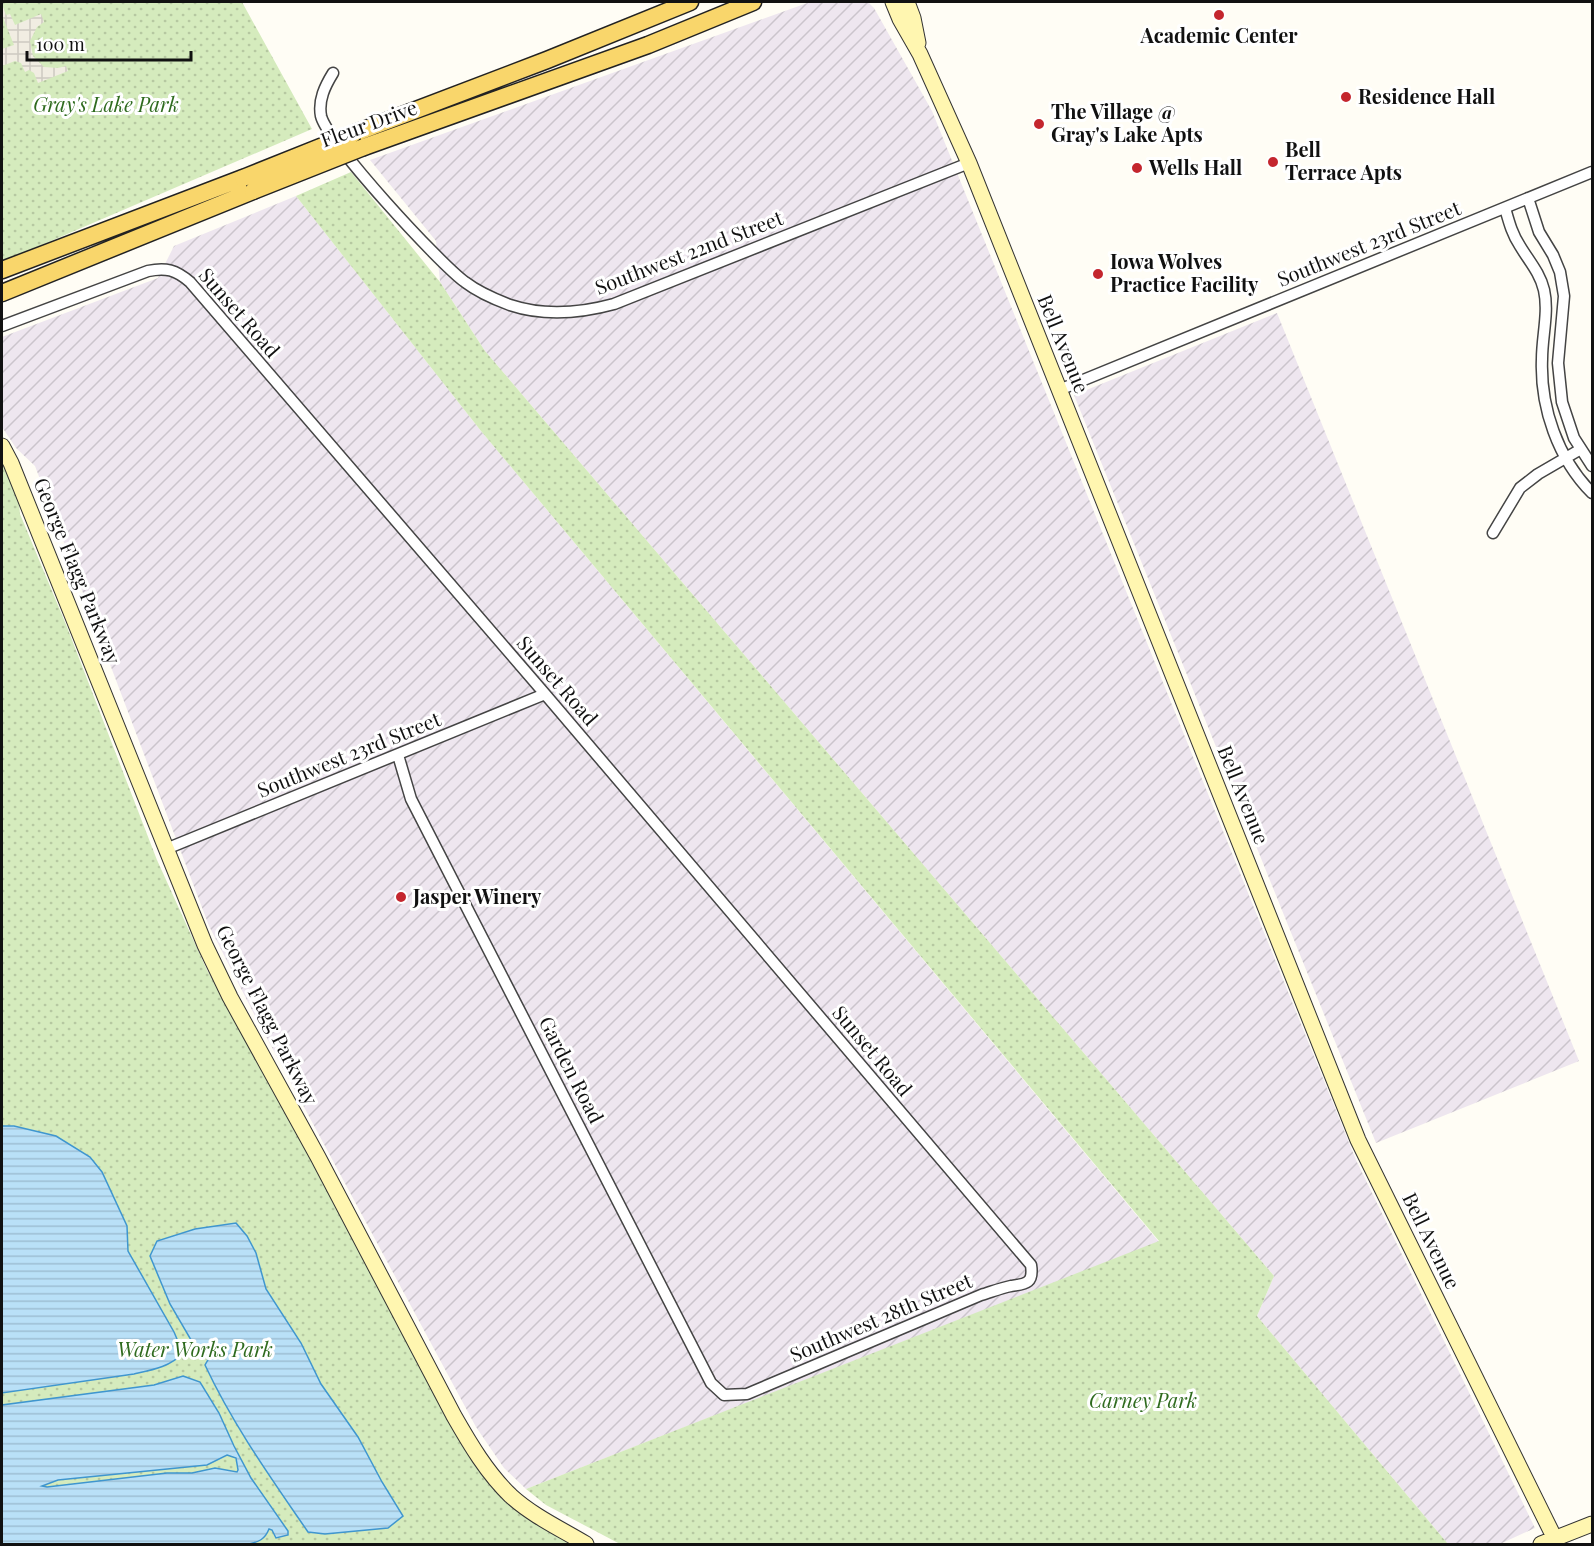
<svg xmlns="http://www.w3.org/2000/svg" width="1594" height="1546" font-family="'Playfair Display',serif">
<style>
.industrial{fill:url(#industrial-furrows)}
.park{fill:url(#park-dots)}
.plaza{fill:url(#plaza-grid)}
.water{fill:url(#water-rules);stroke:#3f96cf;stroke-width:1.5;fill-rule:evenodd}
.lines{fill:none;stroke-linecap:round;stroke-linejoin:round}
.street-casing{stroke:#444;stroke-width:13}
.secondary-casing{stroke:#333;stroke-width:17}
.primary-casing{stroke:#222;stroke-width:19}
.street{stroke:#fff;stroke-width:10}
.secondary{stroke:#fff6b0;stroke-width:15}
.primary{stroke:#f9d66b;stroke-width:16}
.primary-bridge-casing{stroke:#222;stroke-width:19;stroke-linecap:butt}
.primary-bridge{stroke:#f9d66b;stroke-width:16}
.poi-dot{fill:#c4262e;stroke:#fff;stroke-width:2}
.labels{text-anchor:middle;stroke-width:6;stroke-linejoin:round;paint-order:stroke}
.poi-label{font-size:20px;font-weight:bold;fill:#111;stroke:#fff;text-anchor:start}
.park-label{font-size:20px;font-style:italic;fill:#2f6b1f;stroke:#fff}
.street-label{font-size:20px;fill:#111;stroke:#fff}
</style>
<defs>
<pattern id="industrial-furrows" width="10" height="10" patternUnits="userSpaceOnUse" patternTransform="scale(1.5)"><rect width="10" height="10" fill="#eee6ef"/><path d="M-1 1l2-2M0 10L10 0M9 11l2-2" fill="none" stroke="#cbc4cc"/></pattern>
<pattern id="park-dots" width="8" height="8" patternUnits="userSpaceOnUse" patternTransform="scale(1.5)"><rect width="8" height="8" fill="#d5ebbd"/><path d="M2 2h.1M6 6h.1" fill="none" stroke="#b6c8a1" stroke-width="1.8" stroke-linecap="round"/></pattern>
<pattern id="plaza-grid" width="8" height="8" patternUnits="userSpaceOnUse" patternTransform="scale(1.5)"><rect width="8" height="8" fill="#f1ede2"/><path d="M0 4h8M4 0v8" fill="none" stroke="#cecac1"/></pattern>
<pattern id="water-rules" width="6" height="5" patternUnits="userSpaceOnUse" patternTransform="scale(1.5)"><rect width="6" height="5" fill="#b9e0f7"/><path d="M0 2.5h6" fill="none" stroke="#9ebfd3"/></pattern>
</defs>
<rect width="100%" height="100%" fill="#fffdf5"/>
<path class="industrial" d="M 810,2 L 868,2 L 874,8 L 932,111 L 1356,1160 L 1535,1528 L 1500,1544 L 1448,1544 L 1257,1316 L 1274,1276 L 485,351 L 440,282 L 436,241 L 370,160 Z
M 296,196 L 481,431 L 1159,1242 L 526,1489 L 504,1468 L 476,1427 L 254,1014 L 209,926 L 35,466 L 16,448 L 2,427 L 2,337 L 158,278 L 174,246 Z
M 1277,313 L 1579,1061 L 1376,1143 L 1074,395 Z"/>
<path class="park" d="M 2,2 L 242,2 L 312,129 L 2,262 Z
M 351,172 L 440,282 L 485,351 L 1274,1276 L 1257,1316 L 1448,1544 L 620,1544 L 546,1505 L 526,1489 L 1159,1241 L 481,431 L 296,196 Z
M 2,455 L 19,502 L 20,514 L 67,627 L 157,860 L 207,970 L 334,1198 L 471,1457 L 574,1544 L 2,1544 Z"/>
<path class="plaza" d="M 2,4 L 6,15 L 10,14 L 15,25 L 41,14 L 44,22 L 37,27 L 30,41 L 33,56 L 44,67 L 58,68 L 66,66 L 68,71 L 38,83 L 34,73 L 29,70 L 25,72 L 21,63 L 15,61 L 2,66 L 2,49 L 14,45 L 2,15 Z"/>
<path class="water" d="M 2,1126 L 14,1126 L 56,1136 L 90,1157 L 102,1172 L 127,1226 L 128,1251 L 174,1332 L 183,1353 C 170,1367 152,1370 134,1374 L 2,1393 Z
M 236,1223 L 247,1236 L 256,1253 L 266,1289 L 301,1343 L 321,1384 L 358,1437 L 382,1482 L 403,1516 L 388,1528 L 325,1534 L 308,1532 C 271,1478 233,1425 205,1365 L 209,1358 L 204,1352 L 198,1352 L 170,1304 L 150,1256 L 157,1241 L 195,1229 Z
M 183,1376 L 200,1382 L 219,1413 L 234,1446 L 251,1478 L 288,1531 L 288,1535 L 276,1538 L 272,1530 L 269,1529 C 265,1539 259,1542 249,1544 L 2,1544 L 2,1405 L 154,1385 ZM 227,1455 L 236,1458 L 238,1470 L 237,1472 L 215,1468 L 192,1473 L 167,1473 L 47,1487 L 42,1486 L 58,1480 L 207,1465 Z"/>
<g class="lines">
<g class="street-casing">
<path id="street" d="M 333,73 C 325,86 318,100 321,116 C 327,142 440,264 465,282 C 478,292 494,299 510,305 C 543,316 581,313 614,304 L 969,163
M 1528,198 L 1539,232 L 1553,255 L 1560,272 L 1564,296 L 1558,363 L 1562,402 L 1574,438 L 1592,466
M 1505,208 C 1509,222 1512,234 1520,246 C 1529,261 1540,273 1544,290 C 1549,312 1542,336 1542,359 C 1540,407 1558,459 1592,493
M 2,326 L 148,271 C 166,267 176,270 190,282 L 545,694 L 1031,1265 C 1034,1284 1025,1284 1011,1286 C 1001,1288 991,1292 981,1295 L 747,1394 L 724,1395 L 711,1383 L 411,799 L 398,755
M 1059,390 L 1592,172
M 1493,533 L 1520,488 L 1538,474 L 1581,449
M 166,849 L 545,694"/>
</g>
<g class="secondary-casing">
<path id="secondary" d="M 893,2 L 900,19 L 920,54 L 969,163 L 1358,1140 L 1555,1539
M 907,2 L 913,18 L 918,43
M 2,446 L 11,463 L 205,945 L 230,997 L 318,1157 L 454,1416 C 470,1444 487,1473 511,1496 C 533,1516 561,1529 586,1544
M 1541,1544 L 1592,1524"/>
</g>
<g class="primary-casing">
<path id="primary" d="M 353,134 L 547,60 L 690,2
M 364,147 L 648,45 L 753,2
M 2,270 L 243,178
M 2,293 L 253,191"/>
</g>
<use href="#street" class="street"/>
<use href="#secondary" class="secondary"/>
<use href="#primary" class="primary"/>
<g class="primary-bridge-casing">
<path id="primary-bridge" d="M 243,178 L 353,134
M 253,191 L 364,147"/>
</g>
<use href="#primary-bridge" class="primary-bridge"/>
</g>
<g class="poi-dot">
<circle cx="1219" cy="15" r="6"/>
<circle cx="1346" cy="97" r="6"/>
<circle cx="1039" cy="124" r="6"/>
<circle cx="1273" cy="162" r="6"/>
<circle cx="1137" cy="168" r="6"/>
<circle cx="1098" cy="274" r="6"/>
<circle cx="401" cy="897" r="6"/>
</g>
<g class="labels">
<g class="poi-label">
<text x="1219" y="43" text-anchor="middle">Academic Center</text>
<text x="1358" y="104">Residence Hall</text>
<text x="1051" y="119">The Village @<tspan x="1051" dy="23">Gray's Lake Apts</tspan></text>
<text x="1285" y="157">Bell<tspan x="1285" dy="23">Terrace Apts</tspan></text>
<text x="1149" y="175">Wells Hall</text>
<text x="1110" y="269">Iowa Wolves<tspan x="1110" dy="23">Practice Facility</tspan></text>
<text x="413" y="904">Jasper Winery</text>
</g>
<g class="park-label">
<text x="106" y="112">Gray's Lake Park</text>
<text x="195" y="1357">Water Works Park</text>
<text x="1143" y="1408">Carney Park</text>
</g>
<g class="street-label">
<text transform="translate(369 124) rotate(-20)" y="7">Fleur Drive</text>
<text transform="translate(1369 244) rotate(-22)" y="7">Southwest 23rd Street</text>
<text transform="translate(689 253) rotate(-21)" y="7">Southwest 22nd Street</text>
<text transform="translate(239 313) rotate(49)" y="7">Sunset Road</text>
<text transform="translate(1063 344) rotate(68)" y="7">Bell Avenue</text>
<text transform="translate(77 571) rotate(68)" y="7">George Flagg Parkway</text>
<text transform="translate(557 681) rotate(49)" y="7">Sunset Road</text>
<text transform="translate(349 755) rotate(-22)" y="7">Southwest 23rd Street</text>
<text transform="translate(1243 795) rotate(68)" y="7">Bell Avenue</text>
<text transform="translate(267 1015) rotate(63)" y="7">George Flagg Parkway</text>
<text transform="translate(872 1051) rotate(50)" y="7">Sunset Road</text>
<text transform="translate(571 1070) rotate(63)" y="7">Garden Road</text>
<text transform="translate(1431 1241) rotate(64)" y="7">Bell Avenue</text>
<text transform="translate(881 1318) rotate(-23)" y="7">Southwest 28th Street</text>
</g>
</g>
<rect width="1594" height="1546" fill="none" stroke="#111111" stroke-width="6"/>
<path d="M27 51v9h164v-9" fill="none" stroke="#111111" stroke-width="3"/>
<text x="36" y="51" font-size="18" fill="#111111" stroke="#ffffff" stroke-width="4.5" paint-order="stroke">100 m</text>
</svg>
